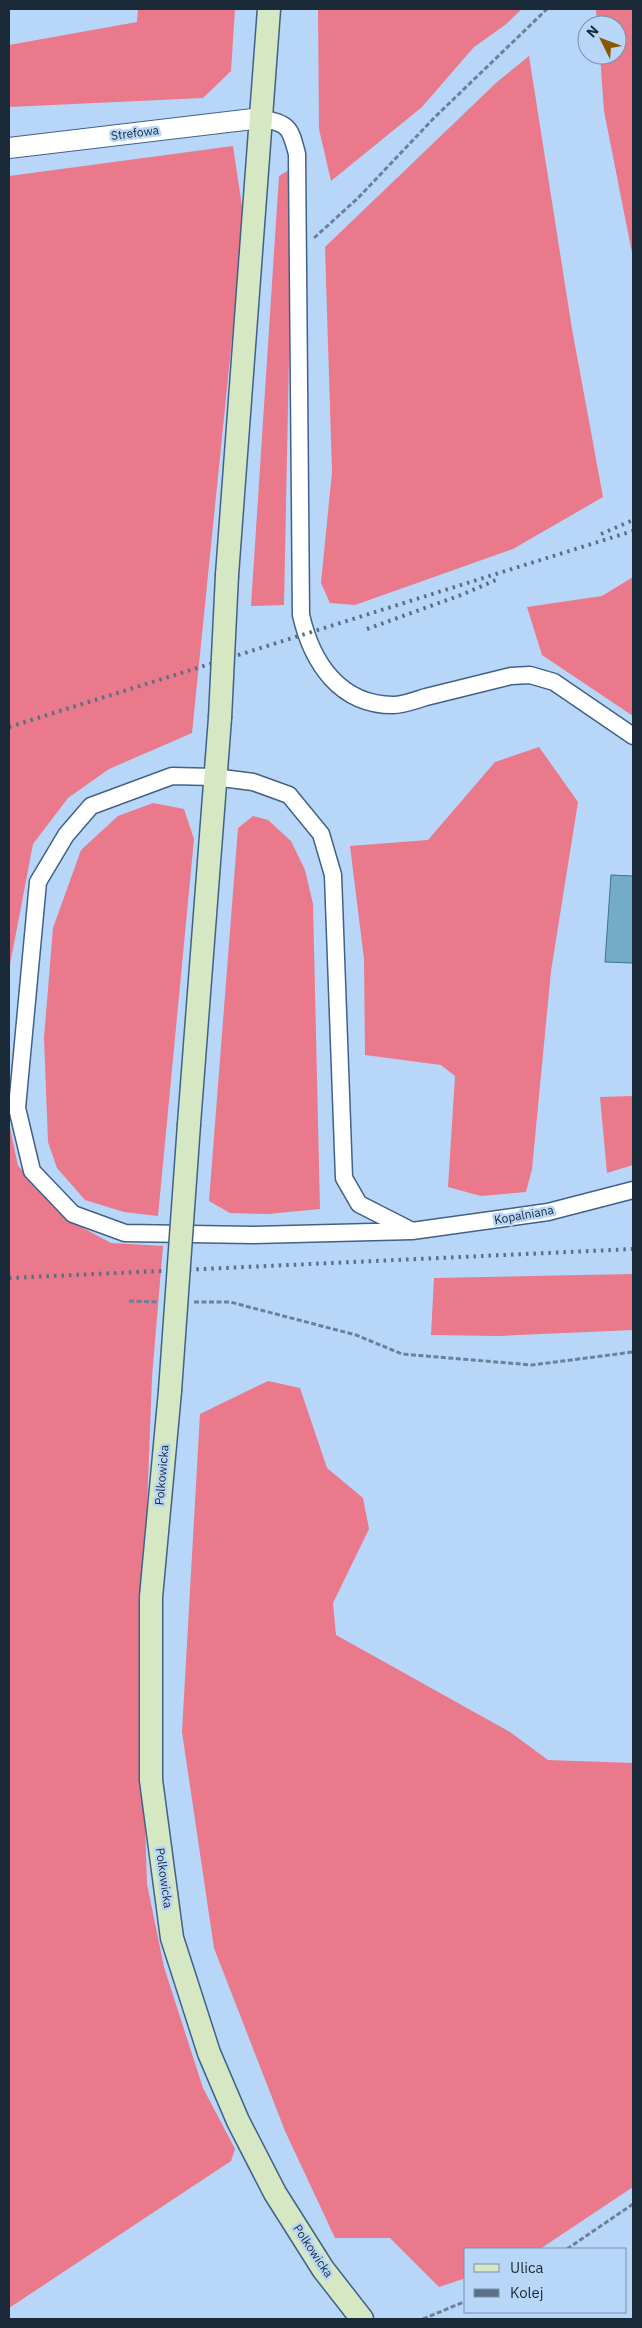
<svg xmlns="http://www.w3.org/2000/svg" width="642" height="2328" font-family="'IBM Plex Sans',sans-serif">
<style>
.forest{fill:#e9798b}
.building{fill:#74abc7;stroke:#3d738d}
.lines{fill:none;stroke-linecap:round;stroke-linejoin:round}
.minor-casing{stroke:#416287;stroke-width:19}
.tertiary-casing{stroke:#416287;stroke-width:22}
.secondary-casing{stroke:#416287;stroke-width:25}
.path{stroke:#6b8199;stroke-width:3;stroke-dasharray:5 2.5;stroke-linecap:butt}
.minor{stroke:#fff;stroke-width:16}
.tertiary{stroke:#fff;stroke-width:20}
.secondary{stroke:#d6e7c4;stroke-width:22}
.rail{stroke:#5b7086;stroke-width:4;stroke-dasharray:2.5 5;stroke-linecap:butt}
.secondary-bridge-casing{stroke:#416287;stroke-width:25;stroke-linecap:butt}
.secondary-bridge{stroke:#d6e7c4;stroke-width:22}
.labels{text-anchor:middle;stroke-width:5;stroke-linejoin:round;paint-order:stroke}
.street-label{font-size:12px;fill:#1b2a39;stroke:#b8d6f7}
</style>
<rect width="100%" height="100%" fill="#b8d6f7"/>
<path class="forest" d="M 138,9 L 235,9 L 231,71 L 203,98 L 9,107 L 9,45 L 137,22 Z
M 318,9 L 522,9 L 505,25 L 474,47 L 422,107 L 331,181 L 319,129 Z
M 596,9 L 633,9 L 633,258 L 604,111 L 600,55 L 617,55 L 617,25 L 597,25 Z
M 529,56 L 572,329 L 603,497 L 513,549 L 355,605 L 330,603 L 321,583 L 332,472 L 325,247 L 497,82 Z
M 233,146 L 244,220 L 192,733 L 109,769 L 68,798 L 33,844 L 9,970 L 9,176 Z
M 289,170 L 291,259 L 284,605 L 251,606 L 279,176 Z
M 633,577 L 633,716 L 542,655 L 527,607 L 602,596 Z
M 539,747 L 578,802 L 551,971 L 532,1169 L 526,1192 L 481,1196 L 448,1187 L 455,1076 L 441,1065 L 365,1055 L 364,959 L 350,846 L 428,840 L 495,762 Z
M 153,803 L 184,809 L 194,839 L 158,1216 L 124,1212 L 85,1200 L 57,1168 L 48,1142 L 44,1038 L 53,928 L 81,850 L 118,816 Z
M 253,816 L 268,820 L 291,841 L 305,870 L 313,904 L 320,1209 L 268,1214 L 230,1213 L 209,1201 L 238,828 Z
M 633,1096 L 633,1165 L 607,1173 L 600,1097 Z
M 9,1123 L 18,1166 L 76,1224 L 111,1243 L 163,1246 L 152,1377 L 146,1534 L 142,1728 L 147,1884 L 164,1967 L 203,2088 L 235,2149 L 231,2161 L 9,2308 Z
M 633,1274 L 633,1330 L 499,1336 L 431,1335 L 434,1278 Z
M 268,1381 L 300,1388 L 327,1468 L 363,1498 L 369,1529 L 333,1603 L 336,1635 L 510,1732 L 548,1760 L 633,1763 L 633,2187 L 540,2249 L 466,2249 L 466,2278 L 439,2287 L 390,2238 L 335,2238 L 285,2131 L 214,1948 L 182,1732 L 200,1414 Z"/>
<path class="building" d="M 611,875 L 633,876 L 633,963 L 605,962 Z"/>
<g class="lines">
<g class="minor-casing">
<path id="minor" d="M 261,118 C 289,124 290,127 297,154 L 301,615 C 312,663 340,705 393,705 C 403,705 416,700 426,697 C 454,690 483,683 511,676 L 530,675 L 554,682 L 633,736
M 412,1231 L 359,1204 L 344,1178 L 333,875 L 321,834 L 289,795 L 253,782 L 214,777 L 172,776 L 91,806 L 66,835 L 38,882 L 17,1108 L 32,1171 L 73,1214 L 125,1233 L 254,1235 L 412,1231 L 548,1212 L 633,1190"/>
</g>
<g class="tertiary-casing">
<path id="tertiary" d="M 9,148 L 261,118"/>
</g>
<g class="secondary-casing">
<path id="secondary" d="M 227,575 L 269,9
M 189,1124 L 220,718
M 170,1391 L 151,1597 L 151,1780 L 172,1938 L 209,2053 L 238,2121 L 275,2193 L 323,2269 L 362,2319"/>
</g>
<path class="path" d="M 314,238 L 358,198 L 434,118 L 547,9
M 129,1301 L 158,1302
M 194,1302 L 230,1302 L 356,1335 L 402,1354 L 532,1365 L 633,1352
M 567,2249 L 633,2204
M 423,2319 L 466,2301"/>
<use href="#minor" class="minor"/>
<use href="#tertiary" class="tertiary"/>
<use href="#secondary" class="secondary"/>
<path class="rail" d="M 601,534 L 633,520
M 367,629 L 461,595 L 496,580
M 9,727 L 633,531
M 9,1278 L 633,1249"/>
<g class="secondary-bridge-casing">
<path id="secondary-bridge" d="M 220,718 L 227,575
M 170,1391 L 189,1124"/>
</g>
<use href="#secondary-bridge" class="secondary-bridge"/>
</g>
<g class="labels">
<g class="street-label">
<text transform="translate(135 133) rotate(-7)" y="4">Strefowa</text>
<text transform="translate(524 1215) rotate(-10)" y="4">Kopalniana</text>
<text transform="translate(162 1475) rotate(-85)" y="4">Polkowicka</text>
<text transform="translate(164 1878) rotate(82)" y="4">Polkowicka</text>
<text transform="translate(313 2251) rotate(56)" y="4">Polkowicka</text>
</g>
</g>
<rect width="642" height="2328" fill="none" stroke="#1b2a39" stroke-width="20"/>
<rect x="464" y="2248" width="162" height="65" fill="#b8d6f7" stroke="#7991ab"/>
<rect x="474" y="2264" width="25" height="8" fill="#d6e7c4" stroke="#7991ab"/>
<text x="510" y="2273" font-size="15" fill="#1b2a39">Ulica</text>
<rect x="474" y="2289" width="25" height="8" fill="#5b7086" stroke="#7991ab"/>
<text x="510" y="2298" font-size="15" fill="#1b2a39">Kolej</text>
<g transform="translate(602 40) rotate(312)"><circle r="24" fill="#b8d6f7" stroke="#7991ab"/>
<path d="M0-4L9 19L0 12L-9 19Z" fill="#895700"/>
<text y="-8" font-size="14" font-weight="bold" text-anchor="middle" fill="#1b2a39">N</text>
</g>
</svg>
